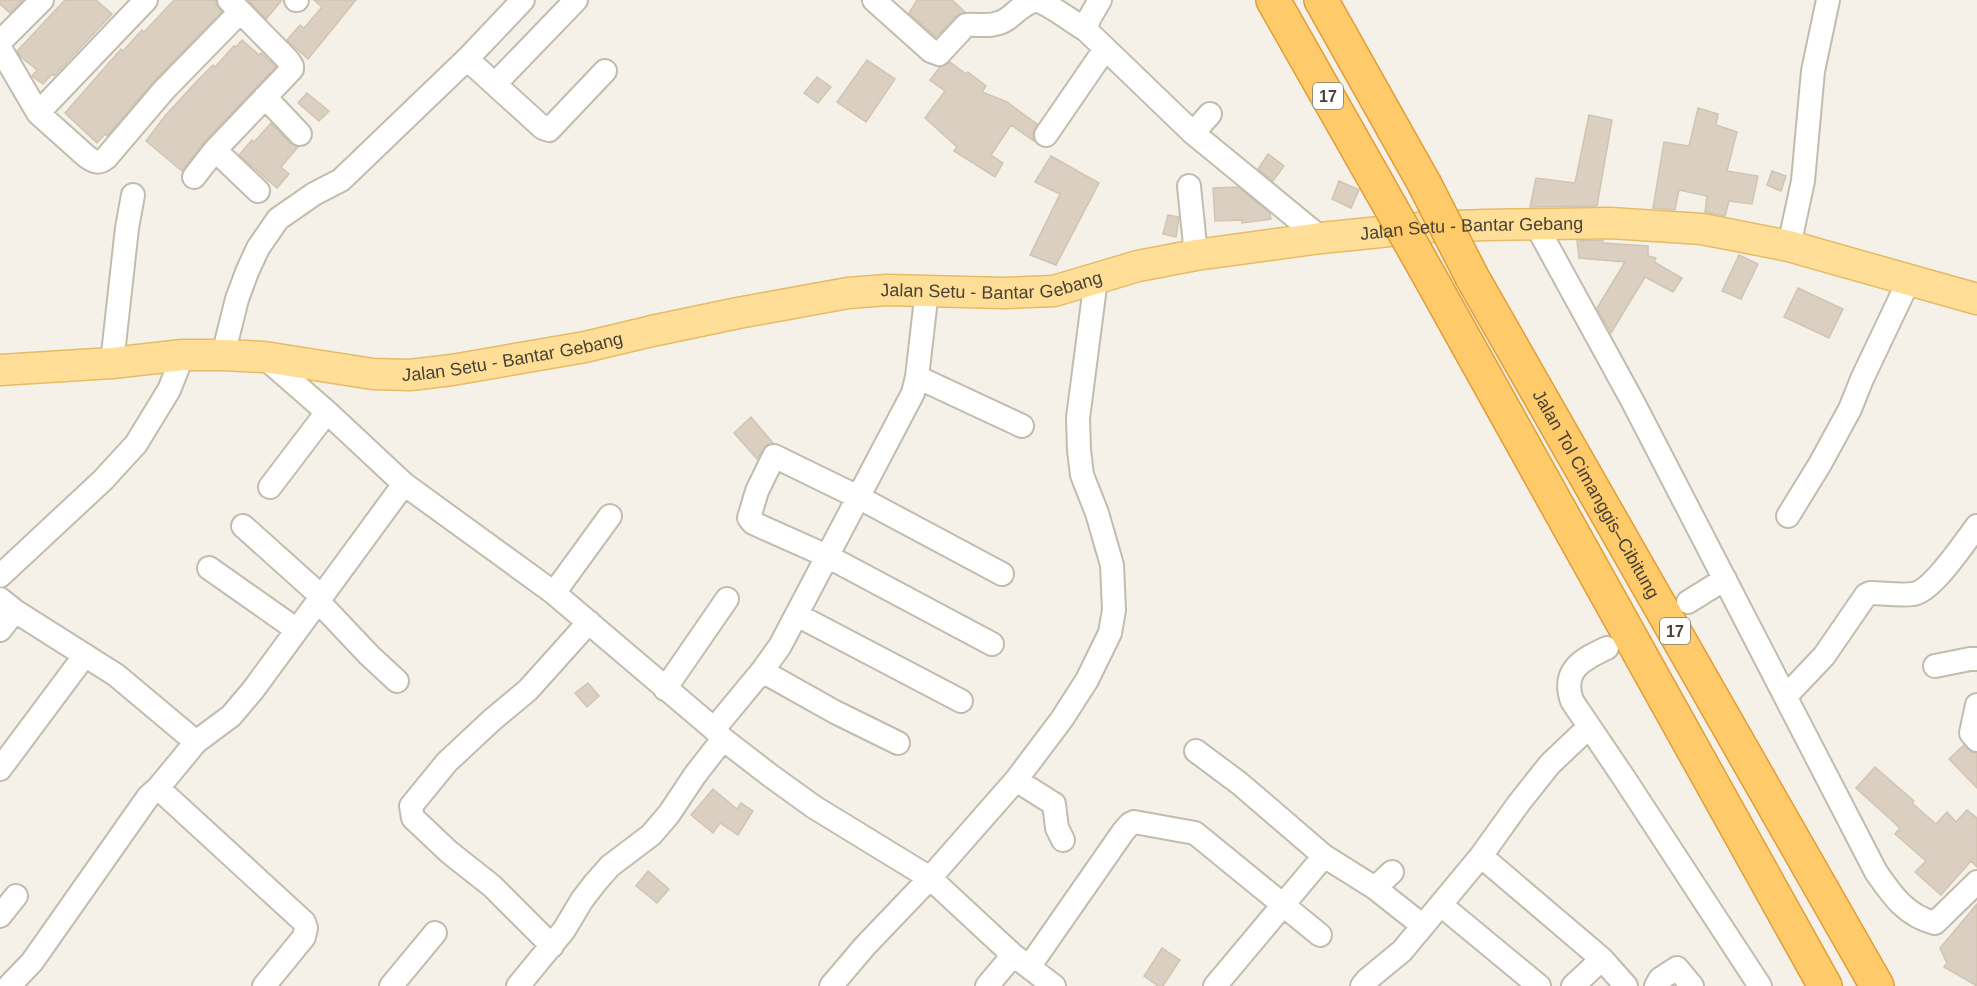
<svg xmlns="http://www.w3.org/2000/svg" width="1977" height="986" font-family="Helvetica,sans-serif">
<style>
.building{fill:#dacfc1;stroke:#d1c4b1;stroke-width:1.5}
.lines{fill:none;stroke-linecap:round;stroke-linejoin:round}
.minor-casing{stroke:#c3bcae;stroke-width:26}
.major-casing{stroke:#e5bc66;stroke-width:33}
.highway-casing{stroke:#df9e38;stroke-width:36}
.minor{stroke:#fff;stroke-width:22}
.major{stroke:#ffdf98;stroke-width:30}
.highway{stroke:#ffca6a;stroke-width:33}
.highway-bridge-casing{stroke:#df9e38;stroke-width:36;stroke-linecap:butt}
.highway-bridge{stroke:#ffca6a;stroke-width:33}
.labels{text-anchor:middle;stroke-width:6;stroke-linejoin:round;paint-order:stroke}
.shield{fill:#fff;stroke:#807a73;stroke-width:1.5}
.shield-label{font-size:16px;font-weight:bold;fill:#494137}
.street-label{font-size:18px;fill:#494137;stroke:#fff}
</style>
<rect width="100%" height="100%" fill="#f5f1e9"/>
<path class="building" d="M 0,0 L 23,0 L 10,13 L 0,4 Z
M 65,0 L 96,0 L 112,14 L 54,76 L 52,74 L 43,84 L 32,76 L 37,70 L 21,57 L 17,51 Z
M 174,0 L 216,0 L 216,4 L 222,12 L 154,81 L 107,136 L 105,134 L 97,143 L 65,113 L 121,49 L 123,51 L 142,30 L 144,32 Z
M 248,0 L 282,0 L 266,19 Z
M 314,0 L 356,0 L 308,59 L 287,40 L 300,25 L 304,28 L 322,7 Z
M 917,0 L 952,0 L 965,12 L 956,16 L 936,37 L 909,13 Z
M 242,40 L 259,55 L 261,53 L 276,67 L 205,141 L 182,171 L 146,141 L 165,116 L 198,80 L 213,65 L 215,67 L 234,46 L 236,47 Z
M 867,60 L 895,79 L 866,122 L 837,102 Z
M 950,62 L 966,74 L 968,72 L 986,86 L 982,92 L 1007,102 L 1037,124 L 1033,133 L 1034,141 L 1011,125 L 991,155 L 1003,163 L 995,177 L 954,151 L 957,147 L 925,118 L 945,91 L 930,80 L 940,67 Z
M 817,77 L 831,87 L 818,103 L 804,93 Z
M 307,93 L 329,111 L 319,121 L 298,103 Z
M 1698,108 L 1718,114 L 1716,125 L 1737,132 L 1727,171 L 1758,176 L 1752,204 L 1729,201 L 1725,216 L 1705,212 L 1707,196 L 1679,190 L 1675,210 L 1653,208 L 1664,142 L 1689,146 Z
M 1589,115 L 1612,120 L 1597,206 L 1530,207 L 1536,178 L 1575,183 Z
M 271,123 L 290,143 L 298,147 L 281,167 L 289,174 L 277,188 L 239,155 L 252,140 L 254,142 Z
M 1268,154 L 1284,166 L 1273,181 L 1258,169 Z
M 1051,156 L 1099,183 L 1056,265 L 1030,255 L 1060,194 L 1035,182 Z
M 1772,171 L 1786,176 L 1781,191 L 1767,185 Z
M 1339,181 L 1359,190 L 1351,208 L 1332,199 Z
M 1238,187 L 1270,213 L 1271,219 L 1242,223 L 1242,220 L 1215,221 L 1213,188 Z
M 1168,215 L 1179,217 L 1176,237 L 1163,234 Z
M 1603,240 L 1603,243 L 1648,246 L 1648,256 L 1656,258 L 1654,262 L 1682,278 L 1673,292 L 1645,277 L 1611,333 L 1597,308 L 1625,262 L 1579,258 L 1577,241 Z
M 1739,255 L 1758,264 L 1741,299 L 1722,291 Z
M 1798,288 L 1843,309 L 1829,338 L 1784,317 Z
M 751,417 L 773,443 L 766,445 L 757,459 L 734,433 Z
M 588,683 L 599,696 L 587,707 L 575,693 Z
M 1964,745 L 1972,752 L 1977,753 L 1977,788 L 1949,759 Z
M 1875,767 L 1914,801 L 1912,803 L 1936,824 L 1947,812 L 1956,822 L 1967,810 L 1977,818 L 1977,867 L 1971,861 L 1941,895 L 1915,872 L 1926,861 L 1895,834 L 1900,828 L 1856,788 Z
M 713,789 L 737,809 L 741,803 L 753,811 L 738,835 L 720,823 L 713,833 L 691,815 Z
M 648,871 L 669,889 L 657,903 L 636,886 Z
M 1977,904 L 1977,986 L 1944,967 L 1947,963 L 1940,948 Z
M 1162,948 L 1180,960 L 1163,986 L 1158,986 L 1144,976 Z"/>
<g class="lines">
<g class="minor-casing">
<path id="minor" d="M 296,0 L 297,0
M 874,0 L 931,51 L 939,54 L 966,25 C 980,24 994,28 1007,19 C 1016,13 1026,0 1038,1 C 1049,4 1074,23 1086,30
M 1100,0 L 1089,19 L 1086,30 L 1193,133 L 1321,238
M 0,42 L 42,0
M 0,48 L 38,113 L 86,156 C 94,162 99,164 106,158 L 164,90 L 240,12
M 467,59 L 543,128 L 549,130 L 605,71
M 495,84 L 576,0
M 265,97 L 300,134
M 38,113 L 146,0
M 1193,133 L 1210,114
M 1046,135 L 1105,49
M 215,150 L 258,191
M 194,177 L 215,150 L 292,69 L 292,66 L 288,60 L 229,0
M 1189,186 L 1196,255
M 1536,225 L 1633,402 L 1876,872 C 1892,895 1906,916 1935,923 L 1977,882
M 1789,246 L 1803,181 L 1813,71 L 1828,0
M 223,355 L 237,299 L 247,272 L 258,248 L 278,219 L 314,194 L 341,180 L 467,59 L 523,0
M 264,357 L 327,412 L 404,484 L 554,593 L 714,729 L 723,739 L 771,776 L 814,807 L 930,878 L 1013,955 L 1054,986
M 112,363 L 127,228 L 133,195
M 917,377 L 1022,426
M 270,487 L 327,412
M 1788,516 L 1820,464 L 1850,409 L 1862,379 L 1909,280
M 243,526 L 321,596
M 209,568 L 297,630
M 0,576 L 103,480 L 136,444 L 169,390 L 183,355
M 554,593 L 610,516
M 0,599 L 15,611 L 116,675 L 196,742
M 318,601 L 369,655 L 397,681
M 1688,602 L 1725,579
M 797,615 L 961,701
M 0,630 L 15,611
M 992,644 L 827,556 L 753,523 L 749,518 L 757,491 L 774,456 L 858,497 L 1002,574
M 1607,648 C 1583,659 1561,670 1572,701 L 1624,778 L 1760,986
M 1935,666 L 1970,659 L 1977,659
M 762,671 L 835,712 L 898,743
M 665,689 L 727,599
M 1786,696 L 1824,656 L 1866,595 L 1870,593 C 1884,593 1899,596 1913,594 C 1932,592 1964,543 1977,526
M 1977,705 L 1971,733 L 1977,740
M 714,729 L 762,671 L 780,646 L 902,414 L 913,393 L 917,377 L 927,290
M 1196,751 L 1239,783 L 1324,856 L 1375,888 L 1423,926
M 0,769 L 85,655
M 1016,780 L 1054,804 L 1057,828 L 1063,840
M 158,788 L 304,922 L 306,928 L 304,937 L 264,986
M 1481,856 L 1602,959 L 1626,986
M 1375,888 L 1392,872
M 1441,905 L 1539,986
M 0,916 L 16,896
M 552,946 L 492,886 L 449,852 L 413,818 L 411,806 L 447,762 L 492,720 L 528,690 L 589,622
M 1029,967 L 1123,832 L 1130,824 L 1134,822 L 1195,833 L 1320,935
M 9,986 L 32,962 L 148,797 L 158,788 L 196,742 L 231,716 L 253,690 L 404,484
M 391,986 L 435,933
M 518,986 L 564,930 L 582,900 L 595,883 L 610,866 L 651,835 L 669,814 L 695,775 L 723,739
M 831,986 L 865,946 L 930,878 L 1016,780 L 1062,719 L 1087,680 L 1110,633 L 1114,610 L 1112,565 L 1097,513 L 1082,475 L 1079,450 L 1078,418 L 1096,279
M 987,986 L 1013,955
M 1215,986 L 1324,856
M 1362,986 L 1368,979 L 1402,951 L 1481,856 L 1519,803 L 1550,764 L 1589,727
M 1573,986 L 1602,959
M 1656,986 L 1660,979 L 1677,968 L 1692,986"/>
</g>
<g class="major-casing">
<g id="major">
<path id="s1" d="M 0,370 L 112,363 L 183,355 L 223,355 L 264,357 L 373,374 L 410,375 L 452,370 L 585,347 L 652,331 L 738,313 L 848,293 L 887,290 L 1004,293 L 1054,291 L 1138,266 L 1196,255 L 1321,238 L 1429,227 L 1485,225 L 1610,223 L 1702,229 L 1789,246 L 1977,299"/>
</g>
</g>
<g class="highway-casing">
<g id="highway">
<path d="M 1273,0 L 1382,192"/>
<path d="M 1321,0 L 1424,183"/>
<path id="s2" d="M 1472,277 L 1877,986"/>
<path d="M 1431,279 L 1825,986"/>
</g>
</g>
<use href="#minor" class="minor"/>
<use href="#major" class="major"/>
<use href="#highway" class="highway"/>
<g class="highway-bridge-casing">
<path id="highway-bridge" d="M 1424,183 L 1472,277
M 1382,192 L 1431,279"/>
</g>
<use href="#highway-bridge" class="highway-bridge"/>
</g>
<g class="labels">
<g class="shield">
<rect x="1313" y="83" width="30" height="26" rx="4.5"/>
<rect x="1660" y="618" width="30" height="26" rx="4.5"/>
</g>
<g class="shield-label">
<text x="1328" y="102">17</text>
<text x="1675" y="637">17</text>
</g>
<g class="street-label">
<text dy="6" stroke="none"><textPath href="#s1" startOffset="1488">Jalan Setu - Bantar Gebang</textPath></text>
<text dy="6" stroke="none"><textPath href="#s1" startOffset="1002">Jalan Setu - Bantar Gebang</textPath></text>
<text dy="6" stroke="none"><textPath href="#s1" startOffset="516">Jalan Setu - Bantar Gebang</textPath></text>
<text dy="6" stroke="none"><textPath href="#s2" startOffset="250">Jalan Tol Cimanggis–Cibitung</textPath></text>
</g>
</g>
</svg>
